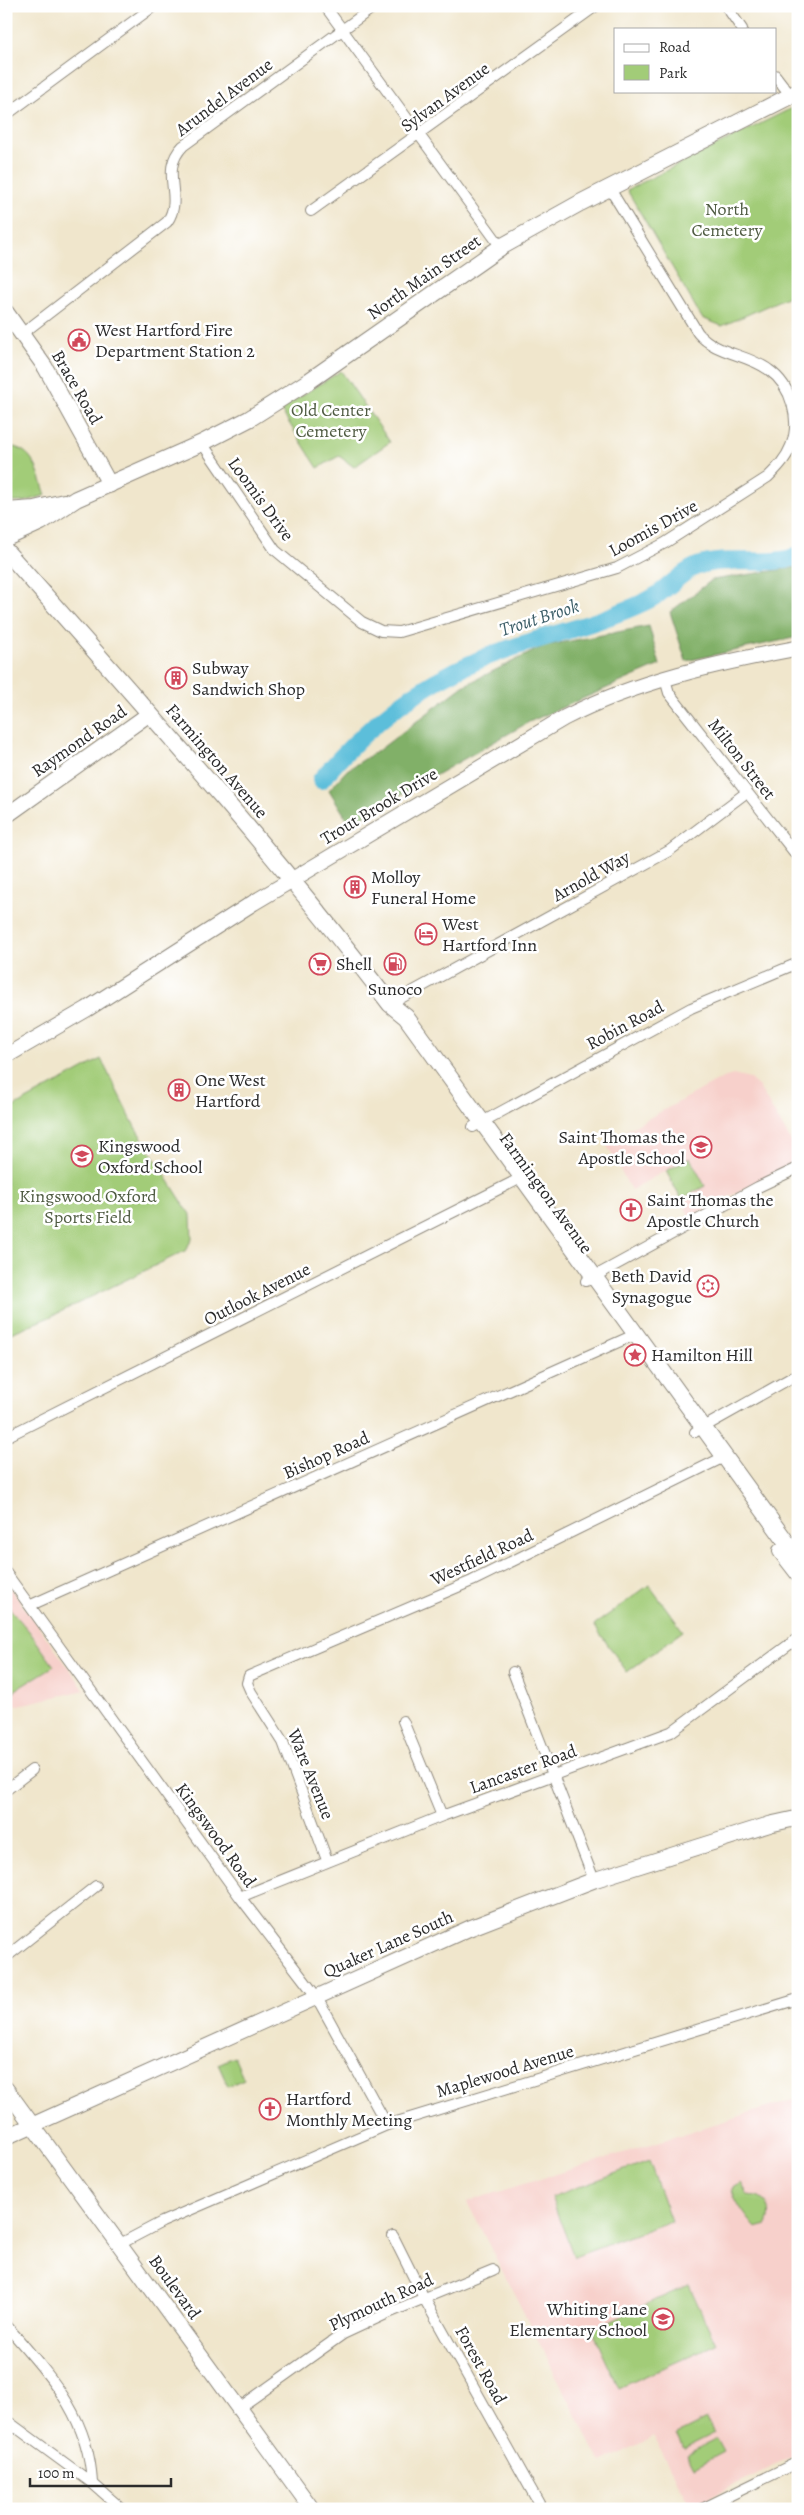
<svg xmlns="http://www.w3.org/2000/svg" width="804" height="2515" font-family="Alegreya,serif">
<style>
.built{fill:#f7d0cb}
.green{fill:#a2cc78;stroke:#667c52}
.forest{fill:#81b068;stroke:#566e4a}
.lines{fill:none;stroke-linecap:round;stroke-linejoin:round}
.river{stroke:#5cbeda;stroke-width:18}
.street-casing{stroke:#8e887c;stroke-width:12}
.secondary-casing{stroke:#8e887c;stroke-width:17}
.primary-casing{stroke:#8e887c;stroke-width:18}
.street{stroke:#fff;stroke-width:10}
.secondary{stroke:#fff;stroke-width:15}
.primary{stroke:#fff;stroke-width:16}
.labels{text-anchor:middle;stroke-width:5;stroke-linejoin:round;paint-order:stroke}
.street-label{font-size:18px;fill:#2b2b2b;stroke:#fff}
.park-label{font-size:18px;fill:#4f5b42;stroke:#fff}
.poi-label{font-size:18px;fill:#2b2b2b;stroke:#fff;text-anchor:start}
.water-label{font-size:19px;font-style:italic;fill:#3c5e68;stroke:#fff}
</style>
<rect width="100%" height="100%" fill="#fff"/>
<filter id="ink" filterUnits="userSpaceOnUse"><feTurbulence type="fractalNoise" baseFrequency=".02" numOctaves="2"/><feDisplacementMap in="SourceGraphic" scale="10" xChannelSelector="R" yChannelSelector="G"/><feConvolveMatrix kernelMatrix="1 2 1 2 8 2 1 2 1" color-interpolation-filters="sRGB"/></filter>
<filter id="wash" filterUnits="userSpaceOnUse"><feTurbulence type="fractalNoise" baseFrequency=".0096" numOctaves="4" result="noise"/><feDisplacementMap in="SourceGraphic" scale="20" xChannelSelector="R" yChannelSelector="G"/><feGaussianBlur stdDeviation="1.12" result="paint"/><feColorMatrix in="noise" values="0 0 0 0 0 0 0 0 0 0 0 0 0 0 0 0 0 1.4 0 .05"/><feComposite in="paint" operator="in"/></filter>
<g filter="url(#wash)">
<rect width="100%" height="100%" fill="#f0e6cc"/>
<path class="built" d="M 733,1075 L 750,1079 L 759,1087 L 798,1153 L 798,1161 L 690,1217 L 665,1171 L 631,1190 L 605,1142 L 723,1078 Z
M 6,1583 L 85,1690 L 6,1708 Z
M 798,2098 L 798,2454 L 699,2502 L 691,2508 L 653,2437 L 601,2463 L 467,2202 Z"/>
<path class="green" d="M 798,105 L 798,292 L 722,326 L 702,318 L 627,190 Z
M 341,371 L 390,442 L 354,467 L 339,456 L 318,468 L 280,409 Z
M 6,446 C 35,447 38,473 46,495 L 24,502 L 6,502 Z
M 101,1059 L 135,1127 L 191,1216 L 192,1239 L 185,1251 L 52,1316 L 6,1335 L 6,1111 Z
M 690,1158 L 705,1186 L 681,1199 L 666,1171 Z
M 649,1585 L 683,1631 L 627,1672 L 594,1625 Z
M 6,1604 L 29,1631 L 54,1666 L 6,1696 Z
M 234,2057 L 244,2079 L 228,2086 L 218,2064 Z
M 649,2161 L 671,2221 L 574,2257 L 551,2197 Z
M 741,2183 L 748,2195 C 752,2196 757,2195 761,2198 C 771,2204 771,2216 767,2225 L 756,2228 C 748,2219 733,2200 732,2188 Z
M 689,2285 L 716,2344 L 619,2388 L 592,2329 Z
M 707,2419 L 714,2433 L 684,2448 L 677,2434 Z
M 717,2439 L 724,2452 L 694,2468 L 687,2454 Z"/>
<path class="forest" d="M 798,567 L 798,637 L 686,661 L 670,612 L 712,580 Z
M 649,626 L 660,665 L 529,722 L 350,824 L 329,790 L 347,770 L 379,750 L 463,686 L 544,646 Z"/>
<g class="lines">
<path class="river" d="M 321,780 C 364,728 416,686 479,660 C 523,641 571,632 616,614 C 629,609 645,603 657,595 C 670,586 682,572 697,566 C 730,555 765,568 798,556"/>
</g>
</g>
<g filter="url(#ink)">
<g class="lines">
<g class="street-casing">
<path id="street" d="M 325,6 L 501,247
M 726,6 L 742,29
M 775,75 L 791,96
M 6,115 L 154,6
M 311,211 L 596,6
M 23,333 L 167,222 C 185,196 158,172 183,146 L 375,6
M 202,443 L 275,550 L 362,622 L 381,631 L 399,632 L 617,568 L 665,543 L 768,477 C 777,468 786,459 791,446 C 801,421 792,386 769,370 C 746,353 717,355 698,333 L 610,189
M 665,679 L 669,693 L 798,857
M 390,1004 L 669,851 L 747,792
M 473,1127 L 691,1008 L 798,963
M 586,1281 L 758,1187 L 798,1168
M 695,1432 L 798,1374
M 6,1437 L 521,1178
M 6,1573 L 240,1897 L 316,1996 L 387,2125
M 31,1605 L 634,1335
M 513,1672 L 594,1880
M 403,1721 L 442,1816
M 6,1790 L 32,1770
M 327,1860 L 283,1742 L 251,1692 L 247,1683 L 249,1676 L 472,1581 L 724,1457
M 240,1897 L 442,1816 L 671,1732 L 798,1638
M 6,1957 L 96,1886
M 393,2236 L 424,2298 L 542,2509
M 120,2244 L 162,2222 L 387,2125 L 798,1999
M 6,2325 C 48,2374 89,2415 92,2483
M 239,2408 L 343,2334 L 386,2314 L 493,2270
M 6,2420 L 92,2483 L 122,2509
M 702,2509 L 798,2462"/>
</g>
<g class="secondary-casing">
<path id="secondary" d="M 6,312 L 45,367 L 110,485
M 6,816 L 149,714
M 6,1056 L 87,1009 L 253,903 L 564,718 C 636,681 718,663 798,648
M 6,2089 L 312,2509
M 6,2137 L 470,1928 L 594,1880 L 771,1824 L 798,1818"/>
</g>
<g class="primary-casing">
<path id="primary" d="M 6,511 L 34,509 L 64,502
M 6,524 L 35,516
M 6,538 L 41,522 L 76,499 L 202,443 L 249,419 L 309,381 L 501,247 L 580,203 L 798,92
M 6,551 C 137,699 270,846 390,1004 L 406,1017 L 798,1558
M 781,1551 L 798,1573"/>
</g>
<use href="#street" class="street"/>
<use href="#secondary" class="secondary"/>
<use href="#primary" class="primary"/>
</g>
</g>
<defs>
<g id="civic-ring" transform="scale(1.125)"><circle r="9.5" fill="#fff" stroke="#d1495b" stroke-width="1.5"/><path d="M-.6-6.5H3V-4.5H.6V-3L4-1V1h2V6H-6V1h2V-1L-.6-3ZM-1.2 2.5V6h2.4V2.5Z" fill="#d1495b"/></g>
<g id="building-ring" transform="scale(1.125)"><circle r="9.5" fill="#fff" stroke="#d1495b" stroke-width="1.5"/><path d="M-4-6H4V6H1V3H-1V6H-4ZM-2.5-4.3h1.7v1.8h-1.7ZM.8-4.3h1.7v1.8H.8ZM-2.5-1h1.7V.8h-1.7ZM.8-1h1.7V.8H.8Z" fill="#d1495b"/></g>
<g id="hotel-ring" transform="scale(1.125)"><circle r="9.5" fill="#fff" stroke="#d1495b" stroke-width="1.5"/><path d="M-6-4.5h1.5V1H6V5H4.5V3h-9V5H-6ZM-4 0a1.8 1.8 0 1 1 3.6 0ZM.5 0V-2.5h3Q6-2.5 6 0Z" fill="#d1495b"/></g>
<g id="supermarket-ring" transform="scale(1.125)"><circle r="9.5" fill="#fff" stroke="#d1495b" stroke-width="1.5"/><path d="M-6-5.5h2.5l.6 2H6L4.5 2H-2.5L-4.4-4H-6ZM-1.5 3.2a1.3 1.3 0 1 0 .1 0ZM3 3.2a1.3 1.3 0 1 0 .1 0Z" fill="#d1495b"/></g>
<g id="fuel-ring" transform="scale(1.125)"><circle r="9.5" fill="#fff" stroke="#d1495b" stroke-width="1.5"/><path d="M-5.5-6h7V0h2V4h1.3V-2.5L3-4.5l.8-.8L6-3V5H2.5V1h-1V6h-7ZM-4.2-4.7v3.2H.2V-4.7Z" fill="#d1495b"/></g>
<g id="school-ring" transform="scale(1.125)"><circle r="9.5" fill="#fff" stroke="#d1495b" stroke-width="1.5"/><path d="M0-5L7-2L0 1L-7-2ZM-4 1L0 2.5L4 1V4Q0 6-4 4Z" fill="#d1495b"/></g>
<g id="church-ring" transform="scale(1.125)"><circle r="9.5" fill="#fff" stroke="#d1495b" stroke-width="1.5"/><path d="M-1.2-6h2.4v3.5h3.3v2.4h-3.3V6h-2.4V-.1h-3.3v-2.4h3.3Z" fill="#d1495b"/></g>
<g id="synagogue-ring" transform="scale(1.125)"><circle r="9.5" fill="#fff" stroke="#d1495b" stroke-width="1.5"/><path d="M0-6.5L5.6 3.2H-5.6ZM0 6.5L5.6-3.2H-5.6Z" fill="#d1495b"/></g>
<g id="sight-ring" transform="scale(1.125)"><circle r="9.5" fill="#fff" stroke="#d1495b" stroke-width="1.5"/><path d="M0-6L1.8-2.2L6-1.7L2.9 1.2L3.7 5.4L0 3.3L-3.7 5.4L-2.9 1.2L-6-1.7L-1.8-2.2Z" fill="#d1495b"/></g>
</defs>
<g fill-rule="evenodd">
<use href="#civic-ring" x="79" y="340"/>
<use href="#building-ring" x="176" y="678"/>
<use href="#building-ring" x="355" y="887"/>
<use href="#hotel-ring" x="426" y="934"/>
<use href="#supermarket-ring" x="320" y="964"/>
<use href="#fuel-ring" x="395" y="964"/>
<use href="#building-ring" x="179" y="1090"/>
<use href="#school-ring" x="701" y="1147"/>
<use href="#school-ring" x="82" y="1156"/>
<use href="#church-ring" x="631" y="1210"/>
<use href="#synagogue-ring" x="708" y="1286"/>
<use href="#sight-ring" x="635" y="1355"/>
<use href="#church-ring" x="270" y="2109"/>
<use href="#school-ring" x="663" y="2319"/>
</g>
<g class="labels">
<g class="street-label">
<text transform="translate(224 97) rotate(-37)" y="6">Arundel Avenue</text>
<text transform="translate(445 97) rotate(-36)" y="6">Sylvan Avenue</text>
<text transform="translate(424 277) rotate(-35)" y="6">North Main Street</text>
<text transform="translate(77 387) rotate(60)" y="6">Brace Road</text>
<text transform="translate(261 499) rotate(54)" y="6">Loomis Drive</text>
<text transform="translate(653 528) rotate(-29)" y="6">Loomis Drive</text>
<text transform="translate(79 741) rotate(-35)" y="6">Raymond Road</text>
<text transform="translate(742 759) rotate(52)" y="6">Milton Street</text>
<text transform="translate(217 761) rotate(49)" y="6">Farmington Avenue</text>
<text transform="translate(379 806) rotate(-31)" y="6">Trout Brook Drive</text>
<text transform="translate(591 876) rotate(-29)" y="6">Arnold Way</text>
<text transform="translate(625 1025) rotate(-28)" y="6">Robin Road</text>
<text transform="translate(546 1193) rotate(54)" y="6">Farmington Avenue</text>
<text transform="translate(257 1294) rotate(-27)" y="6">Outlook Avenue</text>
<text transform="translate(326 1455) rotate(-24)" y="6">Bishop Road</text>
<text transform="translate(482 1557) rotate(-25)" y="6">Westfield Road</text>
<text transform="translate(523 1769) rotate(-20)" y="6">Lancaster Road</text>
<text transform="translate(311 1774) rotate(68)" y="6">Ware Avenue</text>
<text transform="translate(216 1835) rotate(54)" y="6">Kingswood Road</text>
<text transform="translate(388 1944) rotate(-24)" y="6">Quaker Lane South</text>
<text transform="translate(505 2071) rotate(-17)" y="6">Maplewood Avenue</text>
<text transform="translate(175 2287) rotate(54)" y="6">Boulevard</text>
<text transform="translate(381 2302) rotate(-25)" y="6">Plymouth Road</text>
<text transform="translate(481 2365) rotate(61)" y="6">Forest Road</text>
</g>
<g class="park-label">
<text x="727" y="215">North<tspan x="727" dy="21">Cemetery</tspan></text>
<text x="331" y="416">Old Center<tspan x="331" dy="21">Cemetery</tspan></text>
<text x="88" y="1202">Kingswood Oxford<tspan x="88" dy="21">Sports Field</tspan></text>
</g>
<g class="poi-label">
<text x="95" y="336">West Hartford Fire<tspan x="95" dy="21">Department Station 2</tspan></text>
<text x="192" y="674">Subway<tspan x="192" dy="21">Sandwich Shop</tspan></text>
<text x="371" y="883">Molloy<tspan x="371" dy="21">Funeral Home</tspan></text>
<text x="442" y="930">West<tspan x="442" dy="21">Hartford Inn</tspan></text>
<text x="336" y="970">Shell</text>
<text x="395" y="995" text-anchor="middle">Sunoco</text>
<text x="195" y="1086">One West<tspan x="195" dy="21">Hartford</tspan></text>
<text x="685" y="1143" text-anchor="end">Saint Thomas the<tspan x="685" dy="21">Apostle School</tspan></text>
<text x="98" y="1152">Kingswood<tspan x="98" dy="21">Oxford School</tspan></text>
<text x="647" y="1206">Saint Thomas the<tspan x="647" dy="21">Apostle Church</tspan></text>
<text x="692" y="1282" text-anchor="end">Beth David<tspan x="692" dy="21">Synagogue</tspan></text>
<text x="651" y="1361">Hamilton Hill</text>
<text x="286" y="2105">Hartford<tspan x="286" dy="21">Monthly Meeting</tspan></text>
<text x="647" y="2315" text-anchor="end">Whiting Lane<tspan x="647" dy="21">Elementary School</tspan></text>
</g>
<g class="water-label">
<text transform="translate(539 617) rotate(-18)" y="7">Trout Brook</text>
</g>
</g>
<rect width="804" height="2515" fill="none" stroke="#fff" stroke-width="25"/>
<rect x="614" y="28" width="162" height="65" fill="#ffffff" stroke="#aaaaaa"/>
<rect x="624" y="44" width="25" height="8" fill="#ffffff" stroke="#aaaaaa"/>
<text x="659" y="52" font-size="15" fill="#2b2b2b">Road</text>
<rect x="624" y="65" width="25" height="15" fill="#a2cc78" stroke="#aaaaaa"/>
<text x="659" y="78" font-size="15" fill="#2b2b2b">Park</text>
<path d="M30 2478v8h141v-8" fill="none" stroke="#2b2b2b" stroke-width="2.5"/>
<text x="38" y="2478" font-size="15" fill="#2b2b2b" stroke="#ffffff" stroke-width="4" paint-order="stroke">100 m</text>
</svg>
